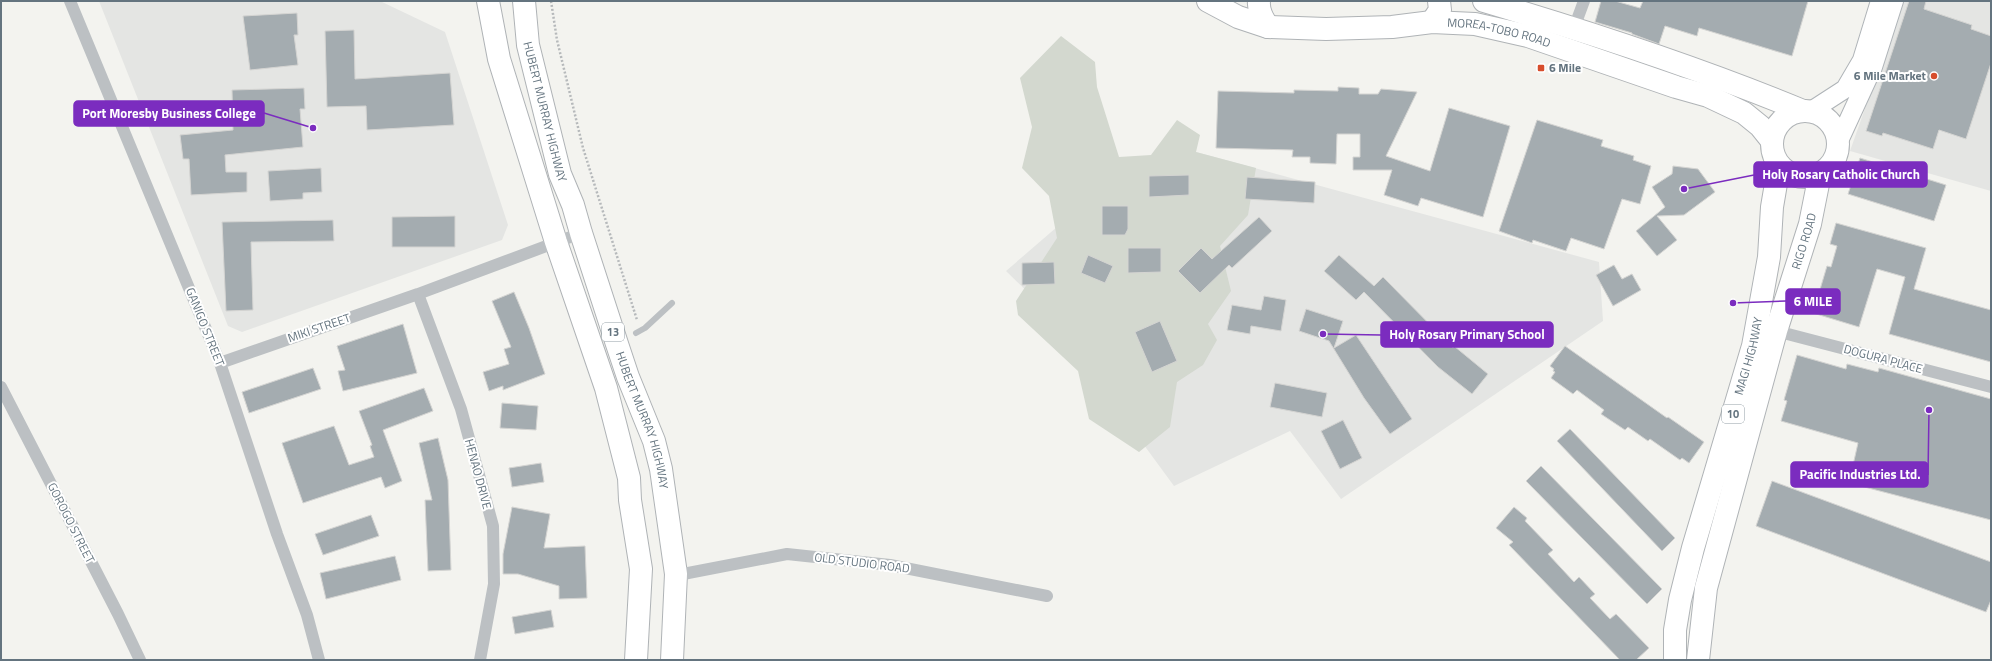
<svg xmlns="http://www.w3.org/2000/svg" width="1992" height="661" font-family="'Titillium Web',sans-serif">
<style>
.built{fill:#e4e5e3}
.green{fill:#d3d8cf}
.building{fill:#a4acb0;stroke:#d4d4d2}
.lines{fill:none;stroke-linecap:round;stroke-linejoin:round}
.secondary-casing{stroke:#afb4b8;stroke-width:20}
.highway-casing{stroke:#afb3b6;stroke-width:24}
.path{stroke:#b6b9bb;stroke-width:2.5;stroke-dasharray:2 2;stroke-linecap:butt}
.lane{stroke:#bcc0c3;stroke-width:6}
.street{stroke:#bcc0c3;stroke-width:12}
.secondary{stroke:#fff;stroke-width:18}
.highway{stroke:#fff;stroke-width:22}
.poi-dot{fill:#d74d2c;stroke:#fff;stroke-width:1.5}
.labels{text-anchor:middle;stroke-width:4;stroke-linejoin:round;paint-order:stroke}
.shield{fill:#fff;stroke:#929ea5;stroke-width:1}
.shield-label{font-size:11px;font-weight:bold;fill:#64747f}
.street-label{font-size:12px;fill:#64747f;stroke:#fff}
.poi-label{font-size:12px;font-weight:bold;fill:#64747f;stroke:#fff;text-anchor:start}
.leader{fill:none;stroke:#7b2cbf;stroke-width:1.5}
.callout-dot{fill:#7b2cbf;stroke:#fff;stroke-width:1.5}
.callout{fill:#7b2cbf;stroke:#7b2cbf;stroke-width:1.5}
.callout-label{font-size:13px;text-anchor:middle;font-weight:bold;fill:#fff}
</style>
<rect width="100%" height="100%" fill="#f3f3ef"/>
<path class="built" d="M 99,1 L 380,1 L 445,32 L 508,225 L 502,240 L 242,332 L 228,326 Z
M 1903,1 L 1991,1 L 1991,191 L 1850,151 Z
M 1196,152 L 1599,262 L 1603,321 L 1341,499 L 1290,431 L 1174,486 L 1042,306 L 1006,271 L 1109,182 Z"/>
<path class="green" d="M 1061,36 L 1095,62 L 1097,87 L 1119,157 L 1151,155 L 1177,120 L 1200,135 L 1196,152 L 1256,168 L 1248,215 L 1220,246 L 1231,291 L 1208,324 L 1217,340 L 1203,365 L 1177,382 L 1170,427 L 1139,452 L 1089,419 L 1078,371 L 1018,315 L 1016,301 L 1057,238 L 1049,196 L 1022,168 L 1032,127 L 1020,78 Z"/>
<path class="building" d="M 1601,1 L 1615,1 L 1640,8 L 1643,1 L 1808,1 L 1792,56 L 1699,28 L 1697,36 L 1665,26 L 1659,44 L 1632,34 L 1632,33 L 1595,22 Z
M 1909,1 L 1926,1 L 1924,9 L 1972,25 L 1971,29 L 1991,36 L 1991,63 L 1966,139 L 1939,130 L 1933,149 L 1883,133 L 1882,136 L 1866,131 Z
M 297,13 L 298,35 L 294,35 L 298,65 L 250,70 L 243,16 Z
M 354,30 L 355,79 L 450,73 L 454,125 L 367,130 L 366,106 L 327,107 L 325,31 Z
M 1338,87 L 1359,88 L 1359,94 L 1378,94 L 1381,89 L 1417,92 L 1386,156 L 1430,171 L 1449,108 L 1510,126 L 1483,217 L 1421,198 L 1418,206 L 1384,195 L 1392,170 L 1353,170 L 1353,157 L 1360,157 L 1360,134 L 1337,134 L 1336,164 L 1310,163 L 1310,157 L 1292,157 L 1293,150 L 1216,148 L 1218,91 L 1294,93 L 1294,90 L 1338,91 Z
M 304,88 L 305,109 L 300,109 L 303,147 L 225,155 L 226,172 L 247,172 L 247,192 L 191,195 L 189,159 L 183,159 L 180,135 L 233,130 L 232,90 Z
M 1537,120 L 1603,140 L 1601,146 L 1634,156 L 1633,160 L 1651,166 L 1640,204 L 1622,199 L 1604,249 L 1571,238 L 1566,251 L 1533,240 L 1532,243 L 1499,231 Z
M 1860,158 L 1946,185 L 1934,221 L 1848,194 Z
M 1673,166 L 1698,169 L 1715,192 L 1684,215 L 1657,216 L 1677,240 L 1657,256 L 1636,231 L 1665,207 L 1652,187 L 1672,174 Z
M 321,168 L 322,192 L 303,193 L 303,199 L 270,201 L 268,171 Z
M 1189,175 L 1189,195 L 1149,197 L 1149,176 Z
M 1247,177 L 1315,182 L 1314,203 L 1245,199 Z
M 1102,206 L 1128,206 L 1128,229 L 1125,235 L 1102,235 Z
M 455,216 L 455,247 L 392,247 L 392,217 Z
M 1259,217 L 1272,231 L 1232,268 L 1229,265 L 1200,293 L 1178,271 L 1201,248 L 1212,259 Z
M 333,220 L 334,241 L 251,242 L 253,310 L 226,311 L 222,222 Z
M 1836,223 L 1926,248 L 1914,289 L 1991,310 L 1991,362 L 1889,334 L 1905,277 L 1877,269 L 1859,327 L 1813,313 L 1827,266 L 1831,267 L 1837,246 L 1830,244 Z
M 1128,248 L 1161,248 L 1161,272 L 1128,273 Z
M 1088,255 L 1113,266 L 1105,283 L 1081,273 Z
M 1339,255 L 1374,286 L 1383,277 L 1453,348 L 1454,346 L 1488,374 L 1472,394 L 1438,367 L 1364,292 L 1356,300 L 1324,271 Z
M 1054,262 L 1055,284 L 1022,285 L 1022,263 Z
M 1614,265 L 1622,279 L 1632,274 L 1641,290 L 1613,306 L 1596,275 Z
M 514,292 L 529,328 L 545,374 L 503,390 L 503,386 L 489,391 L 483,372 L 509,364 L 504,349 L 511,347 L 492,301 Z
M 1264,296 L 1286,300 L 1281,331 L 1251,326 L 1250,334 L 1227,330 L 1232,305 L 1261,310 Z
M 1306,309 L 1343,321 L 1334,348 L 1356,335 L 1412,419 L 1390,434 L 1364,398 L 1329,341 L 1299,331 Z
M 1160,321 L 1177,361 L 1152,372 L 1135,332 Z
M 403,324 L 417,373 L 343,391 L 338,371 L 345,370 L 337,346 Z
M 1565,346 L 1667,418 L 1668,417 L 1704,442 L 1689,463 L 1682,458 L 1680,460 L 1650,439 L 1648,441 L 1628,427 L 1625,430 L 1601,414 L 1604,410 L 1577,390 L 1573,394 L 1551,378 L 1555,372 L 1553,371 L 1554,369 L 1550,366 Z
M 1797,355 L 1846,369 L 1847,364 L 1878,372 L 1879,368 L 1991,399 L 1991,520 L 1849,483 L 1858,443 L 1781,421 L 1787,401 L 1784,400 Z
M 313,368 L 321,389 L 249,413 L 242,392 Z
M 1275,383 L 1327,393 L 1322,417 L 1270,407 Z
M 424,388 L 433,411 L 383,430 L 402,481 L 385,488 L 381,477 L 303,503 L 282,443 L 334,426 L 349,465 L 374,457 L 370,446 L 372,445 L 359,411 Z
M 502,403 L 538,406 L 536,430 L 500,428 Z
M 1343,420 L 1362,458 L 1340,469 L 1321,431 Z
M 1570,429 L 1675,538 L 1662,551 L 1557,441 Z
M 438,438 L 448,480 L 451,570 L 428,571 L 425,500 L 432,500 L 419,443 Z
M 541,463 L 544,482 L 512,487 L 509,468 Z
M 1541,466 L 1662,589 L 1647,604 L 1526,481 Z
M 1772,481 L 1991,562 L 1991,600 L 1986,612 L 1756,526 Z
M 512,507 L 550,514 L 544,548 L 585,546 L 587,598 L 559,599 L 559,586 L 518,574 L 503,574 L 503,554 Z
M 1514,507 L 1527,518 L 1525,521 L 1553,550 L 1548,554 L 1574,582 L 1579,577 L 1595,594 L 1590,598 L 1610,619 L 1616,614 L 1649,648 L 1636,660 L 1620,660 L 1509,545 L 1513,542 L 1496,528 Z
M 371,515 L 379,536 L 323,555 L 315,534 Z
M 395,556 L 401,580 L 326,599 L 320,573 Z
M 551,610 L 554,627 L 515,634 L 512,617 Z"/>
<g class="lines">
<g class="secondary-casing">
<path id="secondary" d="M 1811,111 L 1845,89 L 1862,60 L 1880,1
M 1838,143 L 1873,67 L 1894,1"/>
</g>
<g class="highway-casing">
<g id="highway">
<path d="M 488,1 L 499,59 L 556,242 L 606,388 L 629,478 L 630,500 L 641,569 L 636,660"/>
<path id="s1" d="M 524,1 L 528,45 L 560,174 L 573,205 L 581,233 L 617,344 L 628,377 L 654,441 L 661,469 L 676,574 L 672,660"/>
<path id="s2" d="M 1208,1 L 1238,17 L 1268,27 L 1326,29 L 1392,27 L 1432,22 L 1475,24 L 1528,36 L 1676,87 L 1708,96 L 1744,113 L 1760,126 L 1772,141"/>
<path d="M 1259,1 C 1258,11 1263,19 1268,27"/>
<path d="M 1484,1 C 1592,33 1699,68 1803,111"/>
<path d="M 1432,22 L 1440,10 L 1439,1"/>
<circle cx="1805" cy="144" r="33"/>
<path id="s3" d="M 1675,660 L 1675,630 L 1680,600 L 1693,548 L 1753,346 L 1769,257 L 1772,207 L 1779,166"/>
<path id="s4" d="M 1698,660 L 1706,588 L 1776,331 L 1810,224 L 1820,174"/>
</g>
</g>
<path class="path" d="M 551,1 L 557,40 L 583,148 L 637,320"/>
<path class="lane" d="M 636,333 L 645,328 L 672,303"/>
<path class="street" d="M 70,1 L 220,363 L 277,534 L 307,615 L 319,660
M 1574,28 L 1584,1
M 418,294 L 461,409 L 493,526 L 494,584 L 480,660
M 1776,331 L 1991,387
M 220,363 L 418,294 L 581,233
M 1,387 L 118,614 L 140,660
M 676,574 L 683,574 L 787,554 L 890,565 L 1047,596"/>
<use href="#secondary" class="secondary"/>
<use href="#highway" class="highway"/>
</g>
<g class="poi-dot">
<rect x="1537" y="64" width="8" height="8" rx="2"/>
<circle cx="1934" cy="76" r="4"/>
</g>
<g class="labels">
<g class="shield">
<rect x="602" y="323" width="22" height="18" rx="3"/>
<rect x="1722" y="405" width="22" height="18" rx="3"/>
</g>
<g class="shield-label">
<text x="613" y="336">13</text>
<text x="1733" y="418">10</text>
</g>
<g class="street-label">
<text dy="4" stroke="none"><textPath href="#s2" startOffset="298">MOREA-TOBO ROAD</textPath></text>
<text dy="4" stroke="none"><textPath href="#s1" startOffset="113">HUBERT MURRAY HIGHWAY</textPath></text>
<text dy="4" stroke="none"><textPath href="#s4" startOffset="433">RIGO ROAD</textPath></text>
<text transform="translate(205 327) rotate(68)" y="4">GANIGO STREET</text>
<text transform="translate(319 328) rotate(-19)" y="4">MIKI STREET</text>
<text dy="4" stroke="none"><textPath href="#s3" startOffset="314">MAGI HIGHWAY</textPath></text>
<text transform="translate(1883 359) rotate(15)" y="4">DOGURA PLACE</text>
<text dy="4" stroke="none"><textPath href="#s1" startOffset="437">HUBERT MURRAY HIGHWAY</textPath></text>
<text transform="translate(478 474) rotate(75)" y="4">HENAO DRIVE</text>
<text transform="translate(71 523) rotate(63)" y="4">GOROGO STREET</text>
<text transform="translate(862 563) rotate(7)" y="4">OLD STUDIO ROAD</text>
</g>
<g class="poi-label">
<text x="1549" y="72">6 Mile</text>
<text x="1926" y="80" text-anchor="end">6 Mile Market</text>
</g>
</g>
<path class="leader" d="M313 128L264 113M1684 189L1754 175M1733 303L1786 301M1323 334L1381 335M1929 410L1928 475"/>
<g class="callout-dot">
<circle cx="313" cy="128" r="4"/>
<circle cx="1684" cy="189" r="4"/>
<circle cx="1733" cy="303" r="4"/>
<circle cx="1323" cy="334" r="4"/>
<circle cx="1929" cy="410" r="4"/>
</g>
<g class="callout">
<rect x="74" y="101" width="190" height="25" rx="4"/>
<rect x="1754" y="162" width="173" height="25" rx="4"/>
<rect x="1786" y="289" width="54" height="25" rx="4"/>
<rect x="1381" y="322" width="172" height="25" rx="4"/>
<rect x="1791" y="462" width="137" height="25" rx="4"/>
</g>
<g class="callout-label">
<text x="169" y="118">Port Moresby Business College</text>
<text x="1841" y="179">Holy Rosary Catholic Church</text>
<text x="1813" y="306">6 MILE</text>
<text x="1467" y="339">Holy Rosary Primary School</text>
<text x="1860" y="479">Pacific Industries Ltd.</text>
</g>
<rect width="1992" height="661" fill="none" stroke="#64747f" stroke-width="4"/>
</svg>
